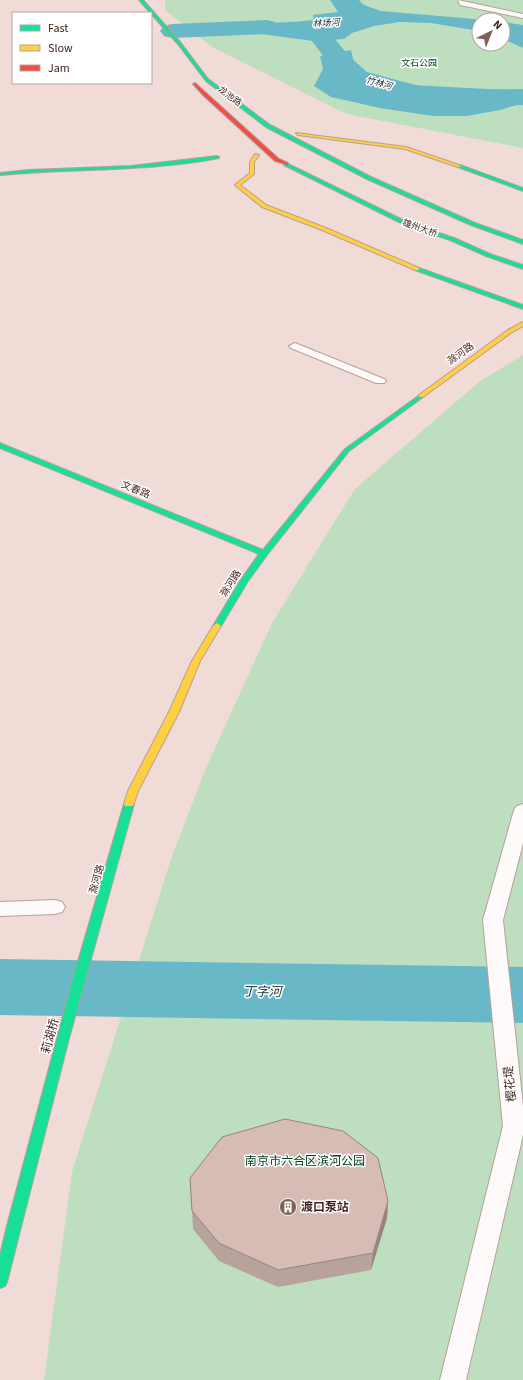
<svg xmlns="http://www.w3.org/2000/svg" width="523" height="1380" font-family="'Source Sans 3','Noto Sans SC',sans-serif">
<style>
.green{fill:#bedec0;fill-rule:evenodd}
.water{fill:#69b8c8}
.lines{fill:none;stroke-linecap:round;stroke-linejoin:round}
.river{fill:#69b8c8;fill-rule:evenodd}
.lane-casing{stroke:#b89f9a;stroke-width:2}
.fast-casing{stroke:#b89f9a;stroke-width:2}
.slow-casing{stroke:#b89f9a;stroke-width:2}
.jam-casing{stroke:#b89f9a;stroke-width:2}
.lane{fill:#fdfaf9;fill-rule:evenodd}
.fast{fill:#16e098;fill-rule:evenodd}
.slow{fill:#ffcf43;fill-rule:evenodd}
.jam{fill:#f24e42;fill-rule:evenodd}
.wall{fill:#b8a29c}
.shaded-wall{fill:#96847f}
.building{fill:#d6bcb5;stroke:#96847f}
.labels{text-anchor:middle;stroke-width:3;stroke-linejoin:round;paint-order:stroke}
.far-water-label{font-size:9px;font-style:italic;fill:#192d32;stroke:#fff}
.far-park-label{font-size:9px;fill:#004020;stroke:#fff}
.far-street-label{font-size:9px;fill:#401e16;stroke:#fff}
.street-label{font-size:10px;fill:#401e16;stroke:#fff}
.near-street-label{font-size:12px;fill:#401e16;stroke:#fff}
.near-park-label{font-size:12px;fill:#004020;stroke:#fff}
.near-poi-label{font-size:12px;font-weight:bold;fill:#401e16;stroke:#fff;text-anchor:start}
.near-water-label{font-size:13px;font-style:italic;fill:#192d32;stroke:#fff}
</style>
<rect width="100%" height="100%" fill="#f0dbd6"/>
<path class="green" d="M 165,0 L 523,0 L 523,148 L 347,114 L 212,47 L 165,10 ZM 479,20 L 503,20 L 503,44 L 479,44 Z
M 523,355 L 523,1380 L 44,1380 L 72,1172 L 171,859 L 206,768 L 272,623 L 355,489 L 479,382 Z"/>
<path class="water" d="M 330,0 L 356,0 L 364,5 L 381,11 L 486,20 L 479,20 L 479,31 L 431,23 L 400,22 L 374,26 L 352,33 L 344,39 L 313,41 L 261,34 L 218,33 L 190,35 L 182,26 C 226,22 270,25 314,20 L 313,15 L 338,12 Z
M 503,22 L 523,25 L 523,48 L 503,39 Z
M 351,50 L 356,71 L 394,84 L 523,91 L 523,103 L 500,110 L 467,116 L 433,116 L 380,108 L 331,97 L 314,86 L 323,69 L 320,56 Z"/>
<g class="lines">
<path class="river" d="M 335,0 L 359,0 L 372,15 L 369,20 L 334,38 L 350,57 L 367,72 L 434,90 L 523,89 L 523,105 L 434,106 L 349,84 L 332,67 L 308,36 L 312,31 L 347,13 Z
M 267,20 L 275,22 L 279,27 L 275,32 L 267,34 L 172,38 L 164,36 L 160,31 L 164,26 L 172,24 Z
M 0,959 L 523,967 L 523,1023 L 0,1015 Z"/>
<g class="lane-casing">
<path id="lane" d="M 458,0 L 523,14 L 523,18 L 460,5 Z
M 295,343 L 384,379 L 386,381 L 384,383 L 376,383 L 291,348 L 289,346 Z
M 523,804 L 523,843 L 503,920 L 523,1107 L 523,1135 L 466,1380 L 440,1380 L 503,1126 L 483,920 L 514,810 L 517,806 Z
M 55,900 L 62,902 L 65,907 L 62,912 L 55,914 L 0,916 L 0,902 Z"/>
</g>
<g class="fast-casing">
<path id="fast" d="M 139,0 L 143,0 L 180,42 L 208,79 L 270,125 L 371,177 L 475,223 L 523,240 L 523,244 L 471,225 L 367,179 L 266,127 L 206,81 L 178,44 Z
M 217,156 L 219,157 L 219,158 C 147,172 73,168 0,175 L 0,173 L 29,170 L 131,166 Z
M 286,163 L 409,223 L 454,238 L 490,254 L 523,265 L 523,269 L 486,256 L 450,240 L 405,225 L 284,165 L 284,164 Z
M 460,165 L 523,188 L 523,191 L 458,167 L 458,166 Z
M 415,268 L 419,268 L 523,305 L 523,309 L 415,270 Z
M 421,394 L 423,395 L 423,397 L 349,451 L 267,555 L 248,581 L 221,626 L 217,629 L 213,626 L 240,581 L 259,554 L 0,448 L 0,443 L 2,444 L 263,550 L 345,449 Z
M 129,801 L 133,802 L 134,804 L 68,1042 L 7,1282 L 5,1286 L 0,1288 L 0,1255 L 8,1222 L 72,982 L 124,804 L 125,802 Z"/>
</g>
<g class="slow-casing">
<path id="slow" d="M 296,133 L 406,147 L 462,166 L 458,167 L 405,149 L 298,135 Z
M 255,154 L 259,155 L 254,162 L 254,174 L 240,185 L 266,205 L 326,228 L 419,268 L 419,270 L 415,270 L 322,230 L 262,207 L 235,185 L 250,173 L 250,162 Z
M 523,322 L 523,326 L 512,332 L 423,397 L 419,397 L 419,395 L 508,330 Z
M 217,623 L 221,626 L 200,661 L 179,712 L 138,791 L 133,806 L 125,806 L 124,804 L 128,791 L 169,712 L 192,661 L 213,626 Z"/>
</g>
<g class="jam-casing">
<path id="jam" d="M 195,83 L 279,159 L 288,163 L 288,165 L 275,161 L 204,96 L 193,84 Z"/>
</g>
<use href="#lane" class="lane"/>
<use href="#fast" class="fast"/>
<use href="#slow" class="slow"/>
<use href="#jam" class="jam"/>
</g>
<path class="wall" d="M 190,1178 L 388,1201 L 387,1218 L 371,1270 L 278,1287 L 219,1261 L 193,1229 Z"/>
<path class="shaded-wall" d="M 388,1201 L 387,1218 L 371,1270 L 373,1253 Z"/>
<path class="building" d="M 285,1119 L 343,1131 L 378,1158 L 388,1201 L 373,1253 L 278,1270 L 219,1243 L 192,1211 L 190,1178 L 222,1137 Z"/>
<defs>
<g id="building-disc" transform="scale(0.9)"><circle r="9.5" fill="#7e6059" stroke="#fff"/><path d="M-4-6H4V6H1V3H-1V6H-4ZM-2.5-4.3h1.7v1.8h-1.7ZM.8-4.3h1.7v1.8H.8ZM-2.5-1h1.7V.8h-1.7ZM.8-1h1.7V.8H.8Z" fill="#fff"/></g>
</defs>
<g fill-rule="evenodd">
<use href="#building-disc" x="288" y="1207"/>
</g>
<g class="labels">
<g class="far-water-label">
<text transform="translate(326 23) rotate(-3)" y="3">林场河</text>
<text transform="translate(379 83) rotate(15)" y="3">竹林河</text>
</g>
<g class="far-park-label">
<text x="419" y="66">文石公园</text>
</g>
<g class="far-street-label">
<text transform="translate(230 96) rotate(37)" y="3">龙池路</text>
<text transform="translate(420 228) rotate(20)" y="3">雄州大桥</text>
</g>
<g class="street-label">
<text transform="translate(460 353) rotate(-36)" y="4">滁河路</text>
<text transform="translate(136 489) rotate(22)" y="4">文春路</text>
<text transform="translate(230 583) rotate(-58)" y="4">滁河路</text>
<text transform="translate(96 879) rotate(-74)" y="4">滁河路</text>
</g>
<g class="near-street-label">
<text transform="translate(50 1036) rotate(-75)" y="4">莉湖桥</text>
<text transform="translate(510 1084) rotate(-96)" y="4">樱花堤</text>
</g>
<g class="near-park-label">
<text x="305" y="1165">南京市六合区滨河公园</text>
</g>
<g class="near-poi-label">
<text x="301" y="1211">渡口泵站</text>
</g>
<g class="near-water-label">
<text transform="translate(262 991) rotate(1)" y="5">丁字河</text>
</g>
</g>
<rect x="12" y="12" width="140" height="72" fill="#ffffff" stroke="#b3a5a2"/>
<rect x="20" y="25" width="20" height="6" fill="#16e098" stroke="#b3a5a2"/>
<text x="48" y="32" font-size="12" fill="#401e16">Fast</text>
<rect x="20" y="45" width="20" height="6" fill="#ffcf43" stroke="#b3a5a2"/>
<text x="48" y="52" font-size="12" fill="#401e16">Slow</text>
<rect x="20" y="65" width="20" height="6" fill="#f24e42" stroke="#b3a5a2"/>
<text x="48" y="72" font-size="12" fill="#401e16">Jam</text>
<g transform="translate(491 32) rotate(43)"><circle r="19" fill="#ffffff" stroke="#b3a5a2"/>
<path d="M0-3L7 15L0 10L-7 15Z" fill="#7e6059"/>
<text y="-6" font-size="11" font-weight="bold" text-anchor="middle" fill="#401e16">N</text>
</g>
</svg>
